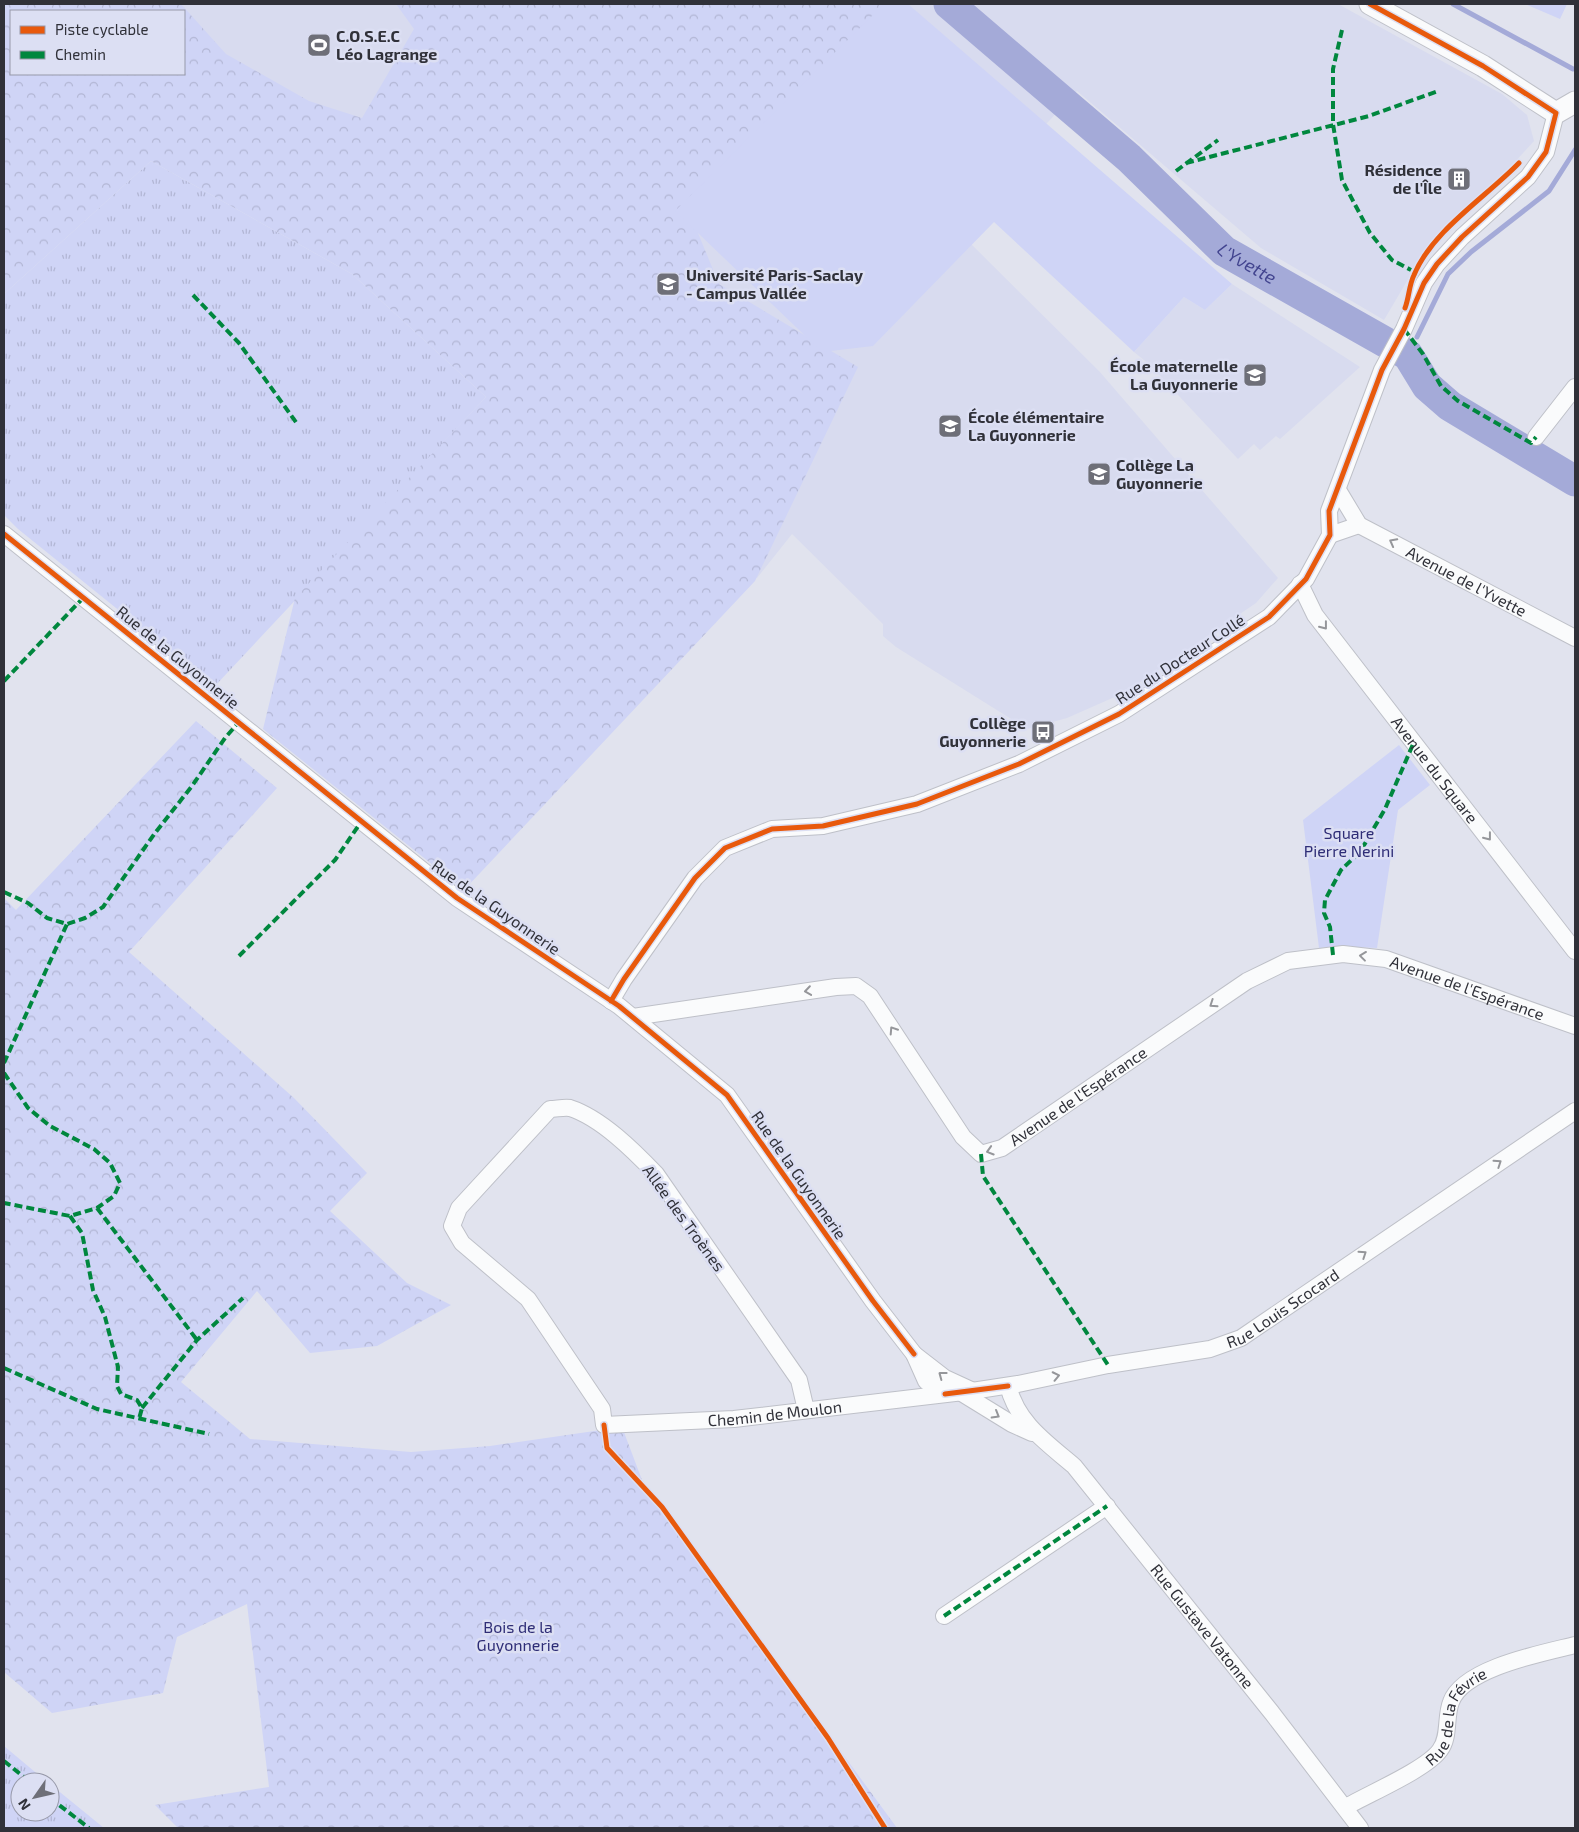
<svg xmlns="http://www.w3.org/2000/svg" width="1579" height="1832" font-family="'Exo 2',sans-serif">
<style>
.built{fill:#d8dbef}
.grass{fill:url(#grass-tufts)}
.forest{fill:url(#forest-crowns);fill-rule:evenodd}
.green{fill:#cfd4f6}
.lines{fill:none;stroke-linecap:round;stroke-linejoin:round}
.stream{stroke:#a4aad8;stroke-width:5}
.river{stroke:#a4aad8;stroke-width:31}
.minor-casing{stroke:#bec0c8;stroke-width:18}
.major-casing{stroke:#bec0c8;stroke-width:23}
.minor{stroke:#fafbfc;stroke-width:16}
.major{stroke:#fafbfc;stroke-width:21}
.quiet{stroke:#00873e;stroke-width:4;stroke-dasharray:8 4;stroke-linecap:butt}
.cycleway-casing{stroke:#dcdff3;stroke-width:8}
.cycleway{stroke:#e8590c;stroke-width:5}
.oneway{stroke:#95969a}
.labels{text-anchor:middle;stroke-width:5;stroke-linejoin:round;paint-order:stroke}
.poi-label{font-size:16px;font-weight:bold;fill:#303139;stroke:#dcdff3;text-anchor:start}
.street-label{font-size:16px;fill:#303139;stroke:#dcdff3}
.park-label{font-size:16px;fill:#2e2d76;stroke:#dcdff3}
.water-label{font-size:18px;font-style:italic;fill:#42448f;stroke:#dcdff3}
</style>
<defs>
<pattern id="grass-tufts" width="24" height="20" patternUnits="userSpaceOnUse" patternTransform="scale(1.25)"><rect width="24" height="20" fill="#cfd4f6"/><path d="M3 7l-1-3M5 7V3M7 7l1-3M15 17l-1-3M17 17v-4M19 17l1-3" fill="none" stroke="#b2b6d4"/></pattern>
<pattern id="forest-crowns" width="20" height="18" patternUnits="userSpaceOnUse" patternTransform="scale(1.25)"><rect width="20" height="18" fill="#cfd4f6"/><path d="M2 6a3 3 0 1 1 6 0M12 15a3 3 0 1 1 6 0" fill="none" stroke="#b2b6d4"/></pattern>
</defs>
<rect width="100%" height="100%" fill="#e1e3ee"/>
<path class="built" d="M 135,4 L 1338,4 L 1502,94 L 1527,115 L 1534,141 L 1493,186 L 1430,242 L 1384,320 L 1261,248 L 1077,91 L 974,201 L 972,245 L 1099,371 L 1278,578 L 1256,603 L 1126,692 L 1067,718 L 1027,729 L 896,647 L 883,636 L 883,624 L 792,534 L 757,578 L 321,216 L 184,11 Z
M 1232,284 L 1360,367 L 1280,439 L 1276,436 L 1260,450 L 1254,444 L 1238,459 L 1150,365 L 1134,352 L 1184,297 L 1205,310 Z"/>
<path class="grass" d="M 151,161 L 352,274 L 486,397 L 214,687 L 18,529 L 4,515 L 4,294 Z
M 4,1746 L 47,1782 L 20,1782 L 20,1812 L 50,1812 L 50,1784 L 104,1828 L 4,1828 Z"/>
<path class="forest" d="M 4,4 L 181,4 L 226,54 L 309,101 L 362,118 L 414,29 L 396,4 L 894,4 L 686,204 L 719,284 L 858,367 L 755,581 L 464,890 L 263,729 L 295,598 L 486,397 L 352,274 L 151,161 L 4,294 ZM 11,11 L 184,11 L 184,74 L 11,74 Z
M 196,721 L 277,788 L 129,952 L 294,1098 L 367,1173 L 330,1211 L 407,1283 L 451,1305 L 377,1346 L 310,1353 L 257,1291 L 181,1382 L 250,1439 L 411,1452 L 490,1446 L 622,1427 L 642,1480 L 897,1828 L 178,1828 L 155,1805 L 269,1787 L 247,1604 L 177,1637 L 163,1693 L 52,1713 L 4,1672 L 4,898 L 16,910 Z"/>
<path class="green" d="M 884,4 L 908,4 L 1232,284 L 1205,310 L 1184,297 L 1134,352 L 994,222 L 873,346 L 822,352 L 675,211 Z
M 1525,4 L 1567,4 L 1560,19 Z
M 1399,745 L 1430,785 L 1398,810 L 1377,948 L 1336,946 L 1319,948 L 1303,820 Z"/>
<g class="lines">
<path class="stream" d="M 1453,4 L 1573,69
M 1417,337 L 1448,274 L 1471,252 L 1549,191 L 1575,150"/>
<path class="river" id="s1" d="M 949,4 L 1129,158 L 1224,251 L 1408,355 L 1427,386 L 1450,406 L 1575,481"/>
<g class="minor-casing">
<g id="minor">
<path d="M 1536,437 L 1575,387"/>
<path id="s2" d="M 1338,490 L 1359,525 L 1575,638"/>
<path d="M 4,534 L 457,898 L 619,1006 L 727,1095 L 873,1301 L 914,1354 L 926,1381 L 937,1390 L 945,1394"/>
<path d="M 1330,535 L 1359,525"/>
<path id="s3" d="M 1300,584 L 1315,615 L 1575,951"/>
<path d="M 611,1001 L 624,979 L 695,878 L 725,848 L 772,829 L 823,826 L 917,804 L 1019,764 L 1119,714 L 1269,617 L 1306,579 L 1330,535 L 1329,511 L 1382,370 L 1404,329 L 1424,283 L 1437,264 L 1462,237 L 1528,177 L 1546,152 L 1556,113"/>
<path id="s4" d="M 633,1017 L 836,987 L 856,986 L 870,996 L 963,1137 L 981,1154 L 1002,1148 L 1247,981 L 1288,961 L 1343,954 L 1386,959 L 1575,1026"/>
<path d="M 914,1354 L 945,1378 L 971,1390"/>
<path id="s5" d="M 1008,1386 C 1018,1424 1046,1442 1074,1466 L 1272,1713 L 1360,1828"/>
<path d="M 960,1392 L 1012,1424 L 1032,1433"/>
<path id="s6" d="M 806,1410 L 799,1380 L 656,1174 C 634,1151 601,1118 570,1108 C 564,1107 556,1109 550,1109 L 459,1208 L 452,1226 L 462,1243 L 528,1299 L 602,1409 L 604,1425 L 734,1419 L 972,1391 L 1018,1384 L 1108,1365 L 1210,1349 L 1241,1338 L 1575,1111"/>
<path d="M 944,1616 L 1107,1506"/>
<path id="s7" d="M 1346,1807 C 1368,1794 1427,1769 1440,1750 C 1450,1737 1445,1717 1451,1702 C 1463,1668 1543,1653 1575,1645"/>
</g>
</g>
<g class="major-casing">
<path id="major" d="M 1370,4 L 1483,66 L 1556,113 L 1575,102"/>
</g>
<use href="#minor" class="minor"/>
<use href="#major" class="major"/>
<path class="quiet" d="M 1342,30 L 1333,69 L 1333,124 L 1342,180 L 1370,233 L 1392,260 L 1411,270
M 1186,163 L 1369,116 L 1438,91
M 1176,171 L 1218,140
M 193,295 L 239,343 L 298,425
M 1404,329 L 1423,354 L 1441,386 L 1458,401 L 1531,443 L 1536,437
M 4,681 L 83,598
M 4,892 L 28,903 L 47,918 L 67,924 L 85,918 L 103,907 L 155,833 L 192,786 L 225,738 L 239,722
M 1333,955 L 1330,927 L 1324,913 L 1325,900 L 1341,870 L 1360,852 L 1385,809 L 1414,742
M 239,956 L 335,860 L 361,822
M 4,1063 L 67,924
M 4,1073 L 28,1108 L 50,1126 L 94,1149 L 110,1163 L 120,1183 L 114,1196 L 97,1208 L 70,1216 L 4,1203
M 981,1154 L 983,1176 L 1108,1365
M 97,1208 L 197,1340
M 70,1216 L 82,1233 L 93,1290 L 105,1317 L 118,1367 L 117,1386 L 121,1394 L 137,1400 L 142,1408 L 139,1419
M 4,1368 L 97,1409 L 209,1434
M 142,1408 L 197,1340 L 243,1298
M 944,1616 L 1107,1506
M 4,1761 L 30,1782
M 50,1798 L 89,1828"/>
<g class="cycleway-casing">
<path id="cycleway" d="M 1405,308 C 1409,298 1409,285 1414,275 C 1432,231 1486,197 1519,163
M 4,534 L 457,898 L 619,1006 L 727,1095 L 873,1301 L 914,1354
M 611,1001 L 624,979 L 695,878 L 725,848 L 772,829 L 823,826 L 917,804 L 1019,764 L 1119,714 L 1269,617 L 1306,579 L 1330,535 L 1329,511 L 1382,370 L 1404,329 L 1424,283 L 1437,264 L 1462,237 L 1528,177 L 1546,152 L 1556,113 L 1483,66 L 1370,4
M 945,1394 L 1008,1386
M 604,1425 L 607,1448 L 662,1507 L 828,1738 L 885,1828"/>
</g>
<use href="#cycleway" class="cycleway"/>
</g>
<defs><path id="oneway-chevron" d="M-2-3.5L2.5 0L-2 3.5" fill="none" stroke-width="1.6" stroke-linecap="round" stroke-linejoin="round" transform="scale(1.25)"/></defs>
<g class="oneway">
<use href="#oneway-chevron" transform="translate(1393 542) rotate(-152)"/>
<use href="#oneway-chevron" transform="translate(1324 626) rotate(52)"/>
<use href="#oneway-chevron" transform="translate(1488 837) rotate(52)"/>
<use href="#oneway-chevron" transform="translate(1363 956) rotate(-173)"/>
<use href="#oneway-chevron" transform="translate(808 991) rotate(172)"/>
<use href="#oneway-chevron" transform="translate(1213 1004) rotate(146)"/>
<use href="#oneway-chevron" transform="translate(893 1030) rotate(-123)"/>
<use href="#oneway-chevron" transform="translate(990 1151) rotate(163)"/>
<use href="#oneway-chevron" transform="translate(1498 1163) rotate(-34)"/>
<use href="#oneway-chevron" transform="translate(1363 1254) rotate(-34)"/>
<use href="#oneway-chevron" transform="translate(942 1375) rotate(-143)"/>
<use href="#oneway-chevron" transform="translate(1056 1376) rotate(-12)"/>
<use href="#oneway-chevron" transform="translate(996 1415) rotate(30)"/>
</g>
<defs>
<g id="stadium-square" transform="scale(1.25)"><rect x="-9" y="-9" width="18" height="18" rx="4" fill="#6e6f78" stroke="#dcdff3"/><path d="M0-5a6.5 5 0 1 0 0 10a6.5 5 0 1 0 0-10ZM-3.5-1.8h7v3.6h-7Z" fill="#fff"/></g>
<g id="building-square" transform="scale(1.25)"><rect x="-9" y="-9" width="18" height="18" rx="4" fill="#6e6f78" stroke="#dcdff3"/><path d="M-4-6H4V6H1V3H-1V6H-4ZM-2.5-4.3h1.7v1.8h-1.7ZM.8-4.3h1.7v1.8H.8ZM-2.5-1h1.7V.8h-1.7ZM.8-1h1.7V.8H.8Z" fill="#fff"/></g>
<g id="university-square" transform="scale(1.25)"><rect x="-9" y="-9" width="18" height="18" rx="4" fill="#6e6f78" stroke="#dcdff3"/><path d="M0-5L7-2L0 1L-7-2ZM-4 1L0 2.5L4 1V4Q0 6-4 4Z" fill="#fff"/></g>
<g id="school-square" transform="scale(1.25)"><rect x="-9" y="-9" width="18" height="18" rx="4" fill="#6e6f78" stroke="#dcdff3"/><path d="M0-5L7-2L0 1L-7-2ZM-4 1L0 2.5L4 1V4Q0 6-4 4Z" fill="#fff"/></g>
<g id="bus-square" transform="scale(1.25)"><rect x="-9" y="-9" width="18" height="18" rx="4" fill="#6e6f78" stroke="#dcdff3"/><path d="M-5-6H5V4H4V6H2V4H-2V6H-4V4H-5ZM-3.5-4V0h7V-4ZM-3.5 1.2v1.5H-2V1.2ZM2 1.2v1.5H3.5V1.2Z" fill="#fff"/></g>
</defs>
<g fill-rule="evenodd">
<use href="#stadium-square" x="319" y="45"/>
<use href="#building-square" x="1459" y="179"/>
<use href="#university-square" x="668" y="284"/>
<use href="#school-square" x="1255" y="375"/>
<use href="#school-square" x="950" y="426"/>
<use href="#school-square" x="1099" y="474"/>
<use href="#bus-square" x="1043" y="732"/>
</g>
<g class="labels">
<g class="poi-label">
<text x="336" y="42">C.O.S.E.C<tspan x="336" dy="18">Léo Lagrange</tspan></text>
<text x="1442" y="176" text-anchor="end">Résidence<tspan x="1442" dy="18">de l'Île</tspan></text>
<text x="686" y="281">Université Paris-Saclay<tspan x="686" dy="18">- Campus Vallée</tspan></text>
<text x="1238" y="372" text-anchor="end">École maternelle<tspan x="1238" dy="18">La Guyonnerie</tspan></text>
<text x="968" y="423">École élémentaire<tspan x="968" dy="18">La Guyonnerie</tspan></text>
<text x="1116" y="471">Collège La<tspan x="1116" dy="18">Guyonnerie</tspan></text>
<text x="1026" y="729" text-anchor="end">Collège<tspan x="1026" dy="18">Guyonnerie</tspan></text>
</g>
<g class="street-label">
<text dy="6" stroke="none"><textPath href="#s2" startOffset="162">Avenue de l'Yvette</textPath></text>
<text transform="translate(178 657) rotate(39)" y="6">Rue de la Guyonnerie</text>
<text transform="translate(1180 659) rotate(-33)" y="6">Rue du Docteur Collé</text>
<text dy="6" stroke="none"><textPath href="#s3" startOffset="230">Avenue du Square</textPath></text>
<text transform="translate(496 907) rotate(35)" y="6">Rue de la Guyonnerie</text>
<text dy="6" stroke="none"><textPath href="#s4" startOffset="985">Avenue de l'Espérance</textPath></text>
<text dy="6" stroke="none"><textPath href="#s4" startOffset="550">Avenue de l'Espérance</textPath></text>
<text transform="translate(799 1175) rotate(55)" y="6">Rue de la Guyonnerie</text>
<text transform="translate(684 1218) rotate(54)" y="6">Allée des Troènes</text>
<text dy="6" stroke="none"><textPath href="#s6" startOffset="1515">Rue Louis Scocard</textPath></text>
<text dy="6" stroke="none"><textPath href="#s6" startOffset="991">Chemin de Moulon</textPath></text>
<text dy="6" stroke="none"><textPath href="#s5" startOffset="311">Rue Gustave Vatonne</textPath></text>
<text dy="6" stroke="none"><textPath href="#s7" startOffset="150">Rue de la Févrie</textPath></text>
</g>
<g class="park-label">
<text x="1349" y="839">Square<tspan x="1349" dy="18">Pierre Nerini</tspan></text>
<text x="518" y="1633">Bois de la<tspan x="518" dy="18">Guyonnerie</tspan></text>
</g>
<g class="water-label">
<text dy="6" stroke="none"><textPath href="#s1" startOffset="396">L'Yvette</textPath></text>
</g>
</g>
<rect width="1579" height="1832" fill="none" stroke="#303139" stroke-width="10"/>
<rect x="10" y="10" width="175" height="65" fill="#dcdff3" stroke="#9799a9"/>
<rect x="20" y="26" width="25" height="8" fill="#e8590c" stroke="#9799a9"/>
<text x="55" y="35" font-size="15" fill="#303139">Piste cyclable</text>
<rect x="20" y="51" width="25" height="8" fill="#00873e" stroke="#9799a9"/>
<text x="55" y="60" font-size="15" fill="#303139">Chemin</text>
<g transform="translate(35 1797) rotate(236)"><circle r="24" fill="#dcdff3" stroke="#9799a9"/>
<path d="M0-4L9 19L0 12L-9 19Z" fill="#6e6f78"/>
<text y="-8" font-size="14" font-weight="bold" text-anchor="middle" fill="#303139">N</text>
</g>
</svg>
